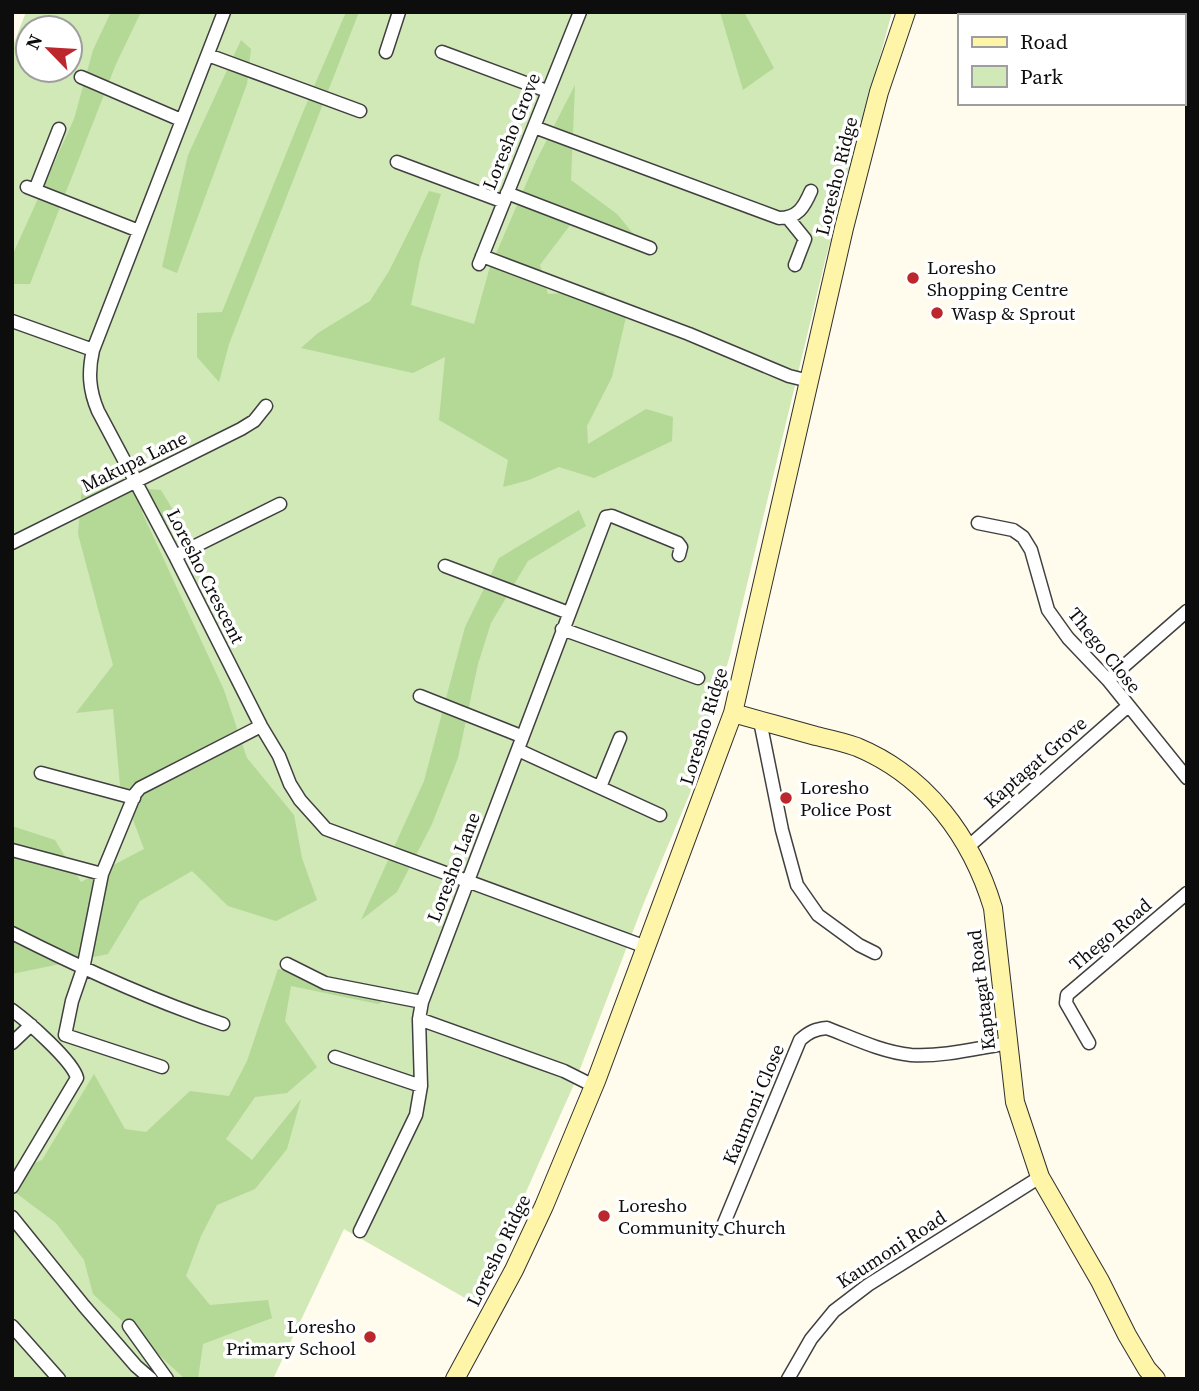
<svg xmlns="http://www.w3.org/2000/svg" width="1199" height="1391" font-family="'Source Serif 4',serif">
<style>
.green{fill:#d1e8b7;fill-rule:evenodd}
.forest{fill:#b4d997}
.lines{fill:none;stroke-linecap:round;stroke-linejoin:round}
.street-casing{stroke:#404040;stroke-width:15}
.secondary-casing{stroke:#2f2f2f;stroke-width:20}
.street{stroke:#fff;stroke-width:12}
.secondary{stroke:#fef5a9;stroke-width:18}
.poi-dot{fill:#bb272d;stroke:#fff;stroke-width:2.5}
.labels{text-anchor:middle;stroke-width:7;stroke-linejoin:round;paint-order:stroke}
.street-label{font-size:19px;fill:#0d0d0d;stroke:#fff}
.poi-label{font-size:19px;fill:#0d0d0d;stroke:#fff;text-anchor:start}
</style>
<rect width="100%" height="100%" fill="#fffbed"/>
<path class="green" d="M 26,12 L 892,12 L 825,261 L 730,655 L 690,793 L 643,905 L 575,1082 L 484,1286 L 479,1306 L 344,1229 L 273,1379 L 12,1379 L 12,48 ZM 28,28 L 70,28 L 70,70 L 28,70 Z"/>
<path class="forest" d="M 111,12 L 141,12 L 116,64 L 30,284 L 12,284 L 12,256 L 74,119 L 93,50 Z
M 346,12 L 359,12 L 229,344 L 219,382 L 197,357 L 197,313 L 222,312 L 303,112 Z
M 720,12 L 744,12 L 774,68 L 743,90 Z
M 241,40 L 251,49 L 247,84 L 177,273 L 162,267 L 188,155 Z
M 575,85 L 571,180 L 617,214 L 641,243 L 577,216 L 540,265 L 548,294 L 603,291 L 626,317 L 612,377 L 587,426 L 588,444 L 646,409 L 673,417 L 672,441 L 594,478 L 559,467 L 529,480 L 503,487 L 508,460 L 439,420 L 445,357 L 413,373 L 301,348 L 318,333 L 370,301 L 389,271 L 429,191 L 441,194 L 420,260 L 411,305 L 474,324 L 489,270 L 536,161 Z
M 82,484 L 161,490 L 185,530 L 142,512 L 224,690 L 247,758 L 294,815 L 302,858 L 317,900 L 276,921 L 228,906 L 192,871 L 140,901 L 108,954 L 12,974 L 12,826 L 55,840 L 81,882 L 144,849 L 120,785 L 113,709 L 76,713 L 113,665 L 78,534 Z
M 579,510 L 586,526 L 528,561 L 491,623 L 478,664 L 458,758 L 432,824 L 397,892 L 361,920 L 424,781 L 465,627 L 499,558 Z
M 278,969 L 396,994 L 378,1004 L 291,986 L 285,1021 L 317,1067 L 287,1093 L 255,1097 L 226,1139 L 252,1160 L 301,1099 L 287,1149 L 255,1189 L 217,1205 L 201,1236 L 186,1276 L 210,1305 L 268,1300 L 272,1318 L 203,1344 L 198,1379 L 185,1379 L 93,1294 L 84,1260 L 56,1223 L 12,1190 L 12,1172 L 42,1160 L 94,1074 L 125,1129 L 146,1132 L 190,1091 L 229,1096 L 247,1061 Z"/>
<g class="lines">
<g class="street-casing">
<path id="street" d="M 224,12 L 93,350 C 88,372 89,390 98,411 L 175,556 L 261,726 L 279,756 L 290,784 L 300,800 L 326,829 L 646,947
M 386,52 L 399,12
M 442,52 L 547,91
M 208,55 L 360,111
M 81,77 L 181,120
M 534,127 L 779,218 C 798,218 804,207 811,191
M 397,162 L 504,202
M 27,187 L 139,231
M 35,190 L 59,129
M 507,193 L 650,248
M 788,218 L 805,239 L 795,265
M 482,256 L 689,334 L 789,376 L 809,381
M 479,264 L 580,12
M 12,321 L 93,350
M 978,523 L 1013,530 L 1023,537 L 1031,550 L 1048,610 L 1068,638 L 1108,680 L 1187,778
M 12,543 L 241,429 L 254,421 L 266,406
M 175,556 L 280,504
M 445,566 L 569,613
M 562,629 L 698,678
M 1108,680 L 1187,611
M 420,696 L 521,736
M 760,721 L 782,830 L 797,885 L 818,915 L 859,945 L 875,953
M 518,750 L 660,815
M 41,773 L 134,798
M 600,787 L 620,738
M 969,846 L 1127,707
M 12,850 L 102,874
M 12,933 C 81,968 150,1000 223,1024
M 287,964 L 325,983 L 422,1002
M 12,1010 C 27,1021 73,1061 77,1078 L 12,1187
M 419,1019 L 564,1071 L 594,1086
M 12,1043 L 31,1025
M 1089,1043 L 1066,1003 L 1067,995 L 1187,893
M 335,1057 L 421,1086
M 162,1067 L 65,1035 L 72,1001 L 83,969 L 102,874 L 135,794 L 140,788 L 261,726
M 12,1217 L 84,1306 L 136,1366 L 151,1379
M 722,1228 L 800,1040 C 809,1032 815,1029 827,1028 C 853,1038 882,1052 911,1055 C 943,1057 977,1048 1009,1043
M 360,1231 L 416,1115 L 421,1086 L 419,1019 L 422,1002 L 606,517 L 612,516 L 678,543 L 681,547 L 679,555
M 12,1326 L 59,1379
M 129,1326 L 167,1379
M 788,1379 L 811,1339 L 834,1311 L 868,1285 L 1040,1177"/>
</g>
<g class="secondary-casing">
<path id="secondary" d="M 733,713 C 761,721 788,728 816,736 C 829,739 844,742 857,747 C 927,776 972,838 993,908 L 1015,1102 L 1040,1177 L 1100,1281 L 1127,1335 L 1147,1369 L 1156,1379
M 455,1379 L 514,1270 L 544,1206 L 596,1081 L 733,713 L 844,228 L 879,92 L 906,12"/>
</g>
<use href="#street" class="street"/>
<use href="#secondary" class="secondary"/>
</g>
<g class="poi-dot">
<circle cx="913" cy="278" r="7"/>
<circle cx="937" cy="313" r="7"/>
<circle cx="786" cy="798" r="7"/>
<circle cx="604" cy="1216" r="7"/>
<circle cx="370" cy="1337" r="7"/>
</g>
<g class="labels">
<g class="street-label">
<text transform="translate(511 131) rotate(-68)" y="7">Loresho Grove</text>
<text transform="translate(836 176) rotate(-76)" y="7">Loresho Ridge</text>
<text transform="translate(134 461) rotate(-26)" y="7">Makupa Lane</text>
<text transform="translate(206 576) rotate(63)" y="7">Loresho Crescent</text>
<text transform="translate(1105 650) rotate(51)" y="7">Thego Close</text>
<text transform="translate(703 726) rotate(-73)" y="7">Loresho Ridge</text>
<text transform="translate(1035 762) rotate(-41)" y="7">Kaptagat Grove</text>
<text transform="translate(453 867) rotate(-69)" y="7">Loresho Lane</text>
<text transform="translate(1110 934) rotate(-40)" y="7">Thego Road</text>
<text transform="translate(981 990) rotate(-97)" y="7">Kaptagat Road</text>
<text transform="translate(753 1104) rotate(-67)" y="7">Kaumoni Close</text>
<text transform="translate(891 1249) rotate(-33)" y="7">Kaumoni Road</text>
<text transform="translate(498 1250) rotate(-64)" y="7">Loresho Ridge</text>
</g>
<g class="poi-label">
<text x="927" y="274">Loresho<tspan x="927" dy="22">Shopping Centre</tspan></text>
<text x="951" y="320">Wasp &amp; Sprout</text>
<text x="800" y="794">Loresho<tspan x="800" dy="22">Police Post</tspan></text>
<text x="618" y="1212">Loresho<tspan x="618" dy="22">Community Church</tspan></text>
<text x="356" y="1333" text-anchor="end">Loresho<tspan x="356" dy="22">Primary School</tspan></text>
</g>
</g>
<rect width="1199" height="1391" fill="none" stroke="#0d0d0d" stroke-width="28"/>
<rect x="958" y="14" width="228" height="91" fill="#ffffff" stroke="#9e9e9e" stroke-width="2"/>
<rect x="972" y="37" width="35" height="10" fill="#fef5a9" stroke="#9e9e9e" stroke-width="2"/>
<text x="1020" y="49" font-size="21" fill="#0d0d0d">Road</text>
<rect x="972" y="66" width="35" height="21" fill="#d1e8b7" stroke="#9e9e9e" stroke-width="2"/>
<text x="1020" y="84" font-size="21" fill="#0d0d0d">Park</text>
<g transform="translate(49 49) rotate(295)"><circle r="33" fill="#ffffff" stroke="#9e9e9e" stroke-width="2"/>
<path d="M0-5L12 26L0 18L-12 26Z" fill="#bb272d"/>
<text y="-10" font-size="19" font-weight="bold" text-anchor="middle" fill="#0d0d0d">N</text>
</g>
</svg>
